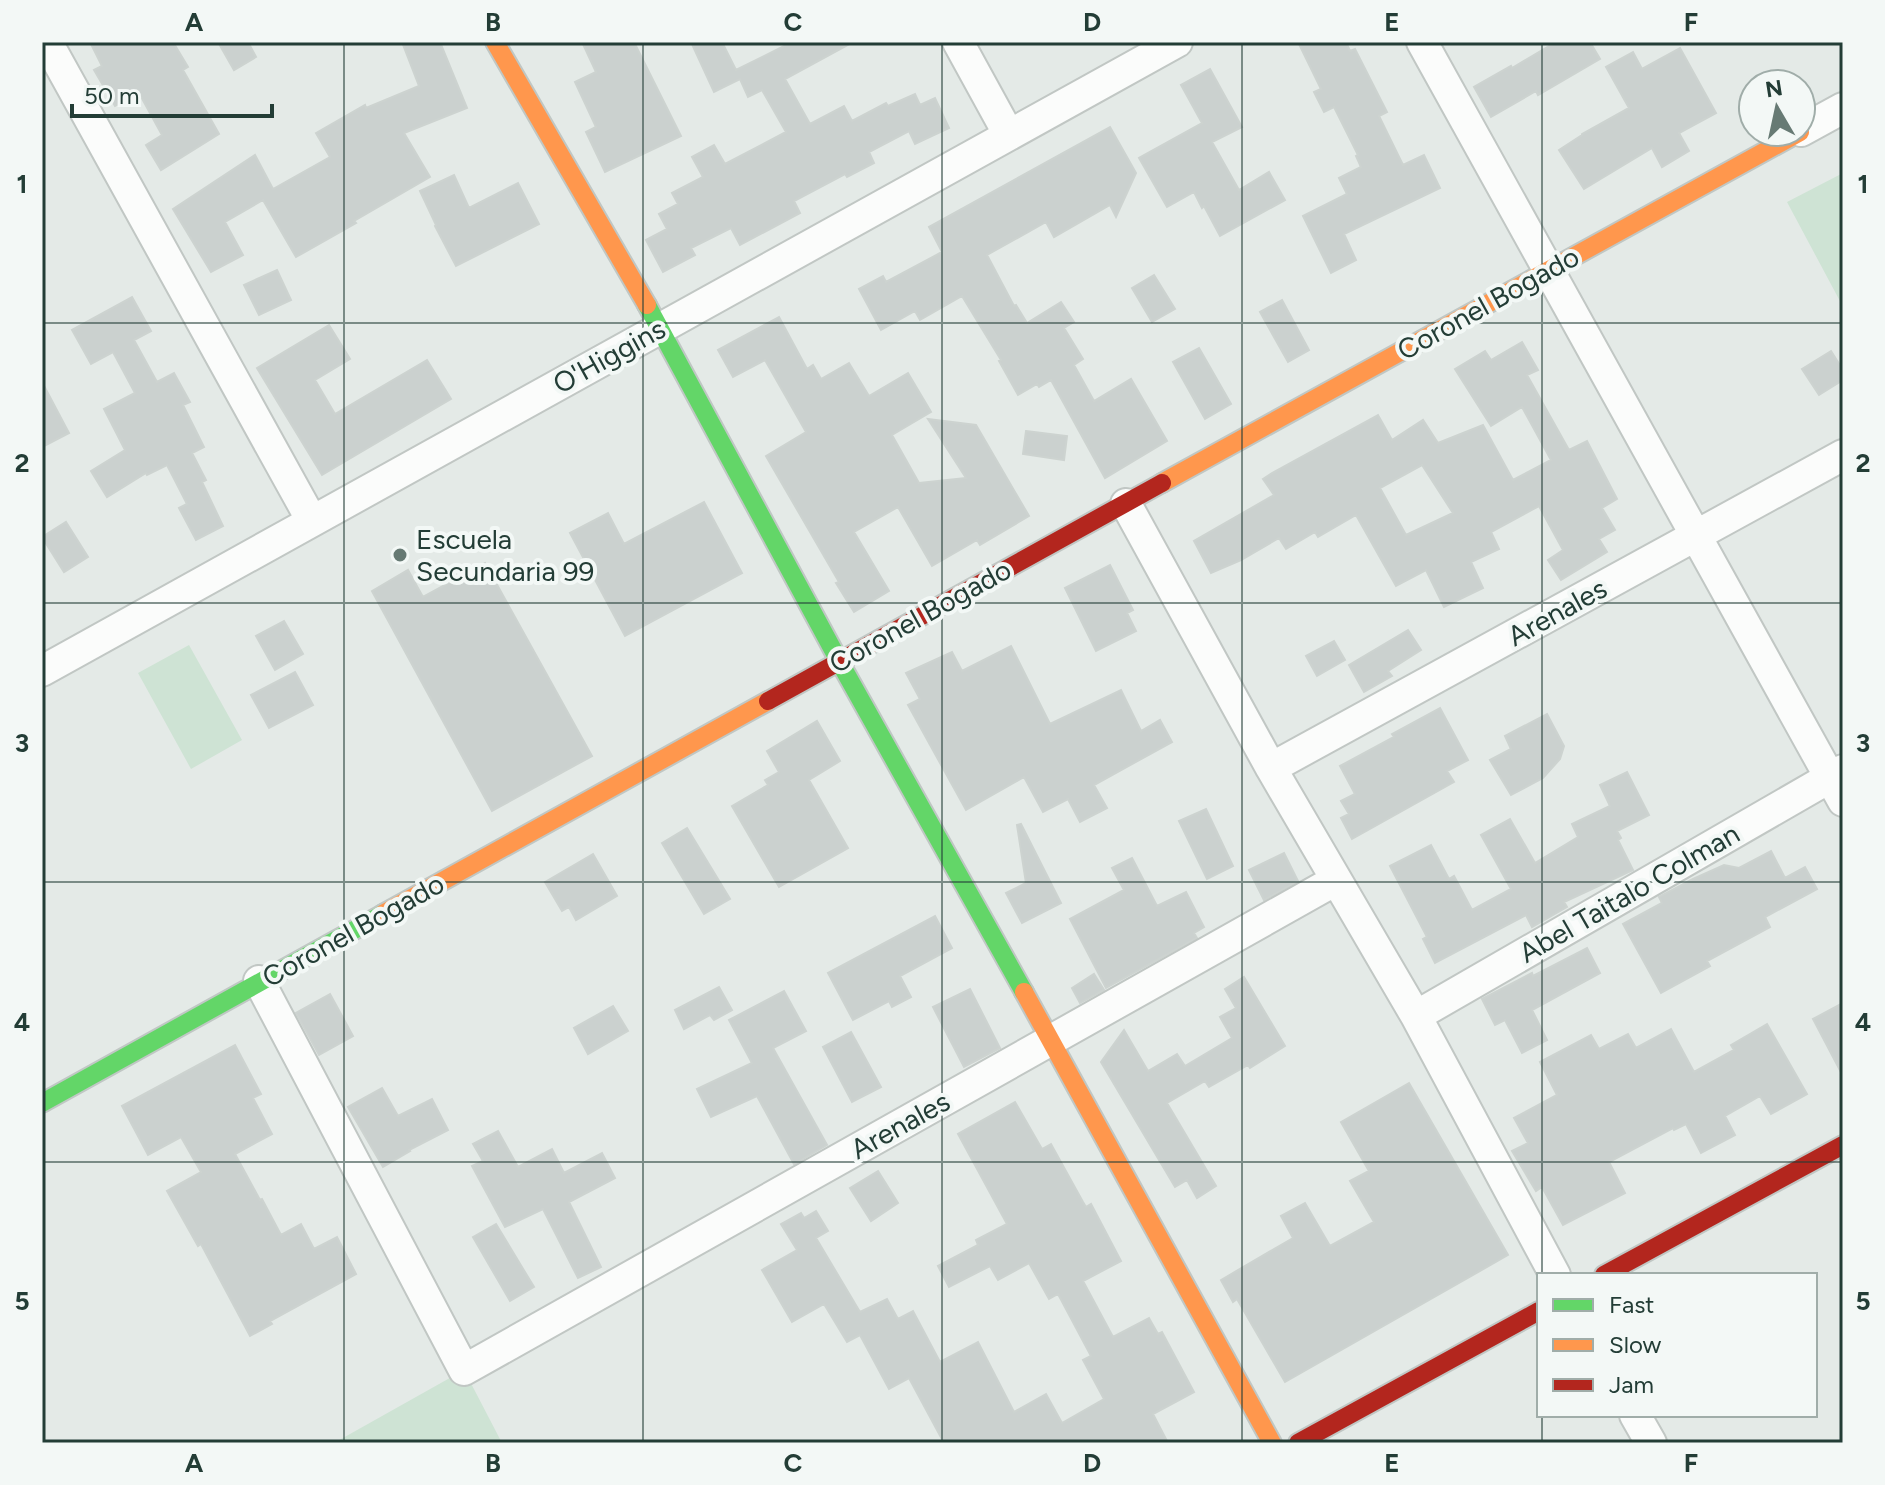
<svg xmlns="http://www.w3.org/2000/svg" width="1885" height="1485" font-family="Figtree,sans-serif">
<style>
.green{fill:#cee3d4}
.building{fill:#cbd1cf;stroke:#cdd3d0;stroke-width:2;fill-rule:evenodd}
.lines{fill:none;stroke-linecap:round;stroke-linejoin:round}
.street-casing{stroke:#c1c7c4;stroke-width:34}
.fast-casing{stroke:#c0c7c4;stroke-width:22}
.slow-casing{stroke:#c0c7c4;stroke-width:22}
.jam-casing{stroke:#c0c7c4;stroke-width:22}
.street{stroke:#fbfcfb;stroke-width:30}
.fast{stroke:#63d668;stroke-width:18}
.slow{stroke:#ff974d;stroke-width:18}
.jam{stroke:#b3261e;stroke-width:18}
.grid{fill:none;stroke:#233d36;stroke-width:2;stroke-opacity:0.55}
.poi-dot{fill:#677a74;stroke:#f3f8f6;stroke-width:3}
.labels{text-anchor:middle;stroke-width:8;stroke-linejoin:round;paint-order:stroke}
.street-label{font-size:28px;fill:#233d36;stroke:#f3f8f6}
.poi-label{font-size:28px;fill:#233d36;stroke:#f3f8f6;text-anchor:start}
.neatline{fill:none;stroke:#233d36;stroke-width:3}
.grid-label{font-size:26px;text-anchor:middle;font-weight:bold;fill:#233d36}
</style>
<rect width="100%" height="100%" fill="#e4eae7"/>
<path class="green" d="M 1843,173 L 1843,302 L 1841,303 L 1787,202 Z
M 189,645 L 242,740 L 191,769 L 138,673 Z
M 464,1370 L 502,1443 L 334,1443 Z"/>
<path class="building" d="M 90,42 L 173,42 L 188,67 L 183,70 L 219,134 L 161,170 L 146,145 L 162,135 L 139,93 L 115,106 L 94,70 L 102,66 Z
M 218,42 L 248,42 L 256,57 L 234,70 Z
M 402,42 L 440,42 L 467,108 L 404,133 L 430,177 L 354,221 L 356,223 L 296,257 L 263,200 L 225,222 L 243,255 L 211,272 L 173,209 L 255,155 L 273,189 L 330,157 L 316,133 L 365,105 L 366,108 L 419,86 Z
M 582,42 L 634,42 L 681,136 L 605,172 L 586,132 L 596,127 L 575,82 L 596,72 Z
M 691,42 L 722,42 L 736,70 L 792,42 L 853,42 L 785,79 L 810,124 L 844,106 L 852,121 L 886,103 L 888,106 L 915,94 L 920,105 L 935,98 L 949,128 L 915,144 L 909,131 L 869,152 L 874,163 L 847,177 L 845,174 L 794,201 L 800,213 L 740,245 L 731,228 L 691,248 L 695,255 L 663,272 L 646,240 L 667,229 L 659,214 L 678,204 L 672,193 L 703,177 L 692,157 L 714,145 L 725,164 L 786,132 L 762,90 L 748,97 L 740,79 L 714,92 Z
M 1298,42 L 1346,42 L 1350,51 L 1355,49 L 1387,112 L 1379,116 L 1403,165 L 1424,155 L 1440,188 L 1344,234 L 1356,260 L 1331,273 L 1303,216 L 1347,194 L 1339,178 L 1361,167 L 1356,156 L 1358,155 L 1334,107 L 1324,112 L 1314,92 L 1321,89 Z
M 1556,42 L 1590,42 L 1600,59 L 1538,95 L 1536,91 L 1491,117 L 1474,87 L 1511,66 L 1512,68 Z
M 1680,48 L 1716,113 L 1679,133 L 1689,151 L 1662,167 L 1652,148 L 1584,189 L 1559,150 L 1582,135 L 1582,134 L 1629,108 L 1606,67 L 1633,52 L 1642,69 Z
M 1210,69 L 1242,127 L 1212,142 L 1239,190 L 1269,172 L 1285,200 L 1220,236 L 1204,206 L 1202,208 L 1194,192 L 1167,207 L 1139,158 L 1202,123 L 1181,85 Z
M 1110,127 L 1136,173 L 1116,217 L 1110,205 L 1054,237 L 1046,222 L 987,255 L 1014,306 L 1016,305 L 1027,323 L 1061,302 L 1074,322 L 1064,328 L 1083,359 L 1074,365 L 1094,401 L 1131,379 L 1167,441 L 1105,478 L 1051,380 L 1039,387 L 1037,384 L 1018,395 L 999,361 L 1001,360 L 962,296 L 920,320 L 915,311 L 881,330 L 859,289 L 883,276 L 886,282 L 942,252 L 929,227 Z
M 454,175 L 469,208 L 518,183 L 539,224 L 456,266 L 435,226 L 436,225 L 420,191 Z
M 277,270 L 291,300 L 259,315 L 244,285 Z
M 1154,275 L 1175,309 L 1152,322 L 1132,288 Z
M 132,297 L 151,331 L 134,340 L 157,382 L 174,373 L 190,402 L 183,405 L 204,447 L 192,453 L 206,480 L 202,482 L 223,526 L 196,540 L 179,508 L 187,504 L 167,465 L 147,475 L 146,473 L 107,497 L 91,471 L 125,450 L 104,409 L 135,393 L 113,352 L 91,364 L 72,330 Z
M 1282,300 L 1309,350 L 1288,362 L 1260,312 Z
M 779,317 L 807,369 L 813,365 L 821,379 L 849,363 L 869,396 L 908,373 L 931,412 L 892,435 L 919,483 L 966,478 L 928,419 L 976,425 L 1029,516 L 980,545 L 977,540 L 932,566 L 898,507 L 854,532 L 889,591 L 854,612 L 836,583 L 839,582 L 766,456 L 806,432 L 765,360 L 733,377 L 718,350 Z
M 329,325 L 350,359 L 315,380 L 335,414 L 427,360 L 451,399 L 322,475 L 257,368 Z
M 1522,342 L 1538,370 L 1527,375 L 1569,450 L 1587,441 L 1617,499 L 1602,508 L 1615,530 L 1599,539 L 1607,552 L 1561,580 L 1548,560 L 1563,550 L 1539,506 L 1491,532 L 1499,549 L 1471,562 L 1483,588 L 1444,607 L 1426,570 L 1396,586 L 1356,515 L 1318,537 L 1315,532 L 1286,549 L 1279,538 L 1241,560 L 1211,573 L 1194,541 L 1274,495 L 1263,479 L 1272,473 L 1378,415 L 1392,440 L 1423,420 L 1438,443 L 1483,425 L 1513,480 L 1551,460 L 1522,407 L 1491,426 L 1455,369 L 1485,351 L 1491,360 ZM 1422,465 L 1453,513 L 1406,535 L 1380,488 Z
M 1199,348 L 1231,404 L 1205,419 L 1173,362 Z
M 1831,351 L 1843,370 L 1843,380 L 1819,395 L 1802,369 Z
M 42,382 L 69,433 L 42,447 Z
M 1026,431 L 1067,436 L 1064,460 L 1023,454 Z
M 704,502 L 742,573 L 625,636 L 570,533 L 608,513 L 624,544 Z
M 66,522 L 88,557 L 64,572 L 42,537 Z
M 485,563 L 592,756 L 492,811 L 372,591 L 408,570 L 423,597 Z
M 1110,565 L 1133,610 L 1127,613 L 1136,631 L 1096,651 L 1065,588 Z
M 284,621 L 303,654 L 275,670 L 256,636 Z
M 1408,630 L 1421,650 L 1388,671 L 1392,676 L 1364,692 L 1349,665 Z
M 1334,641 L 1345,660 L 1317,676 L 1306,656 Z
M 1011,646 L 1050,724 L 1121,690 L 1141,731 L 1160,720 L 1172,742 L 1094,785 L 1107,808 L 1080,822 L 1068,799 L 1043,812 L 1024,777 L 966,810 L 908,705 L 920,699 L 906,673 L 952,652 L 962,671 Z
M 295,672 L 313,705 L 269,728 L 251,695 Z
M 1440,708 L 1468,760 L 1447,771 L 1454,782 L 1352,839 L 1341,818 L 1349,814 L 1341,801 L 1355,794 L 1340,766 L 1394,737 L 1392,734 Z
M 1547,714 L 1564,746 L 1560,759 L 1543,778 L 1511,795 L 1490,760 L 1511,749 L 1505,736 Z
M 817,721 L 840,761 L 809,780 L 848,848 L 779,887 L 732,806 L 768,785 L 765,780 L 779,772 L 767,751 Z
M 1627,772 L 1649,815 L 1617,831 L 1621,838 L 1618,840 L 1633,870 L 1564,902 L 1567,907 L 1532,927 L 1526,915 L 1435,963 L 1423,939 L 1427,937 L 1390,866 L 1431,845 L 1449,879 L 1454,876 L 1472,910 L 1511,889 L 1481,835 L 1510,819 L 1535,863 L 1578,837 L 1572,824 L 1610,806 L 1600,785 Z
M 1206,809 L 1233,866 L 1207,879 L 1179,821 Z
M 1021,824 L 1061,903 L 1022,923 L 1006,893 L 1026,883 L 1017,825 Z
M 687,828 L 730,899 L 704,914 L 662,843 Z
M 1771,851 L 1785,878 L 1805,867 L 1817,889 L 1765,917 L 1770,927 L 1707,961 L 1710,966 L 1661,993 L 1623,924 L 1662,903 L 1659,897 L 1693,879 L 1724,865 L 1739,868 Z
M 1284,853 L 1298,881 L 1264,900 L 1249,870 Z
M 593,854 L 617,896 L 576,920 L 569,907 L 562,911 L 545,882 Z
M 1132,858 L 1157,906 L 1186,892 L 1204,927 L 1194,933 L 1197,938 L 1106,988 L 1070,919 L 1124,890 L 1112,868 Z
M 935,916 L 952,948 L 900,976 L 911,997 L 892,1007 L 889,1001 L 853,1020 L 828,973 Z
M 1587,948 L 1600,973 L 1532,1010 L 1547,1040 L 1522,1053 L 1505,1020 L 1495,1025 L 1482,999 L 1532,973 L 1533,976 Z
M 1094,974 L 1104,990 L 1080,1003 L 1072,988 Z
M 1244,977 L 1285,1046 L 1250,1068 L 1248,1065 L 1209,1087 L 1205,1081 L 1167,1103 L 1216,1186 L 1197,1198 L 1187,1180 L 1175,1187 L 1101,1062 L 1124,1030 L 1148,1071 L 1177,1054 L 1185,1066 L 1232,1038 L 1220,1017 L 1236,1008 L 1225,989 Z
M 719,987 L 732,1010 L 714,1020 L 710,1015 L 684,1029 L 675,1010 Z
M 970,989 L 1000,1048 L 964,1067 L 933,1007 Z
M 784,991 L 806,1031 L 773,1048 L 827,1145 L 794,1164 L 757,1096 L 711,1117 L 697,1089 L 752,1063 L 729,1020 Z
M 330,994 L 353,1036 L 319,1055 L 296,1013 Z
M 1843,1003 L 1843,1076 L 1813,1019 Z
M 613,1006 L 628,1031 L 588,1054 L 574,1028 Z
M 1767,1024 L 1807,1094 L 1771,1114 L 1760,1096 L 1725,1116 L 1735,1135 L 1701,1153 L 1686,1124 L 1674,1130 L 1673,1128 L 1609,1162 L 1625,1193 L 1563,1225 L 1542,1187 L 1536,1191 L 1512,1151 L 1528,1143 L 1514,1118 L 1557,1095 L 1540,1062 L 1591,1035 L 1599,1049 L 1628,1034 L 1636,1048 L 1671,1029 L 1694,1072 L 1734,1050 L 1731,1045 Z
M 851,1032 L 881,1087 L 852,1102 L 823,1047 Z
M 235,1045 L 261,1094 L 253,1098 L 272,1134 L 235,1154 L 260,1200 L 262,1199 L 281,1235 L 301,1224 L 314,1249 L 337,1237 L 356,1274 L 270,1321 L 272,1324 L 250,1336 L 201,1244 L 198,1246 L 167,1191 L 201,1172 L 181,1137 L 148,1155 L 122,1106 Z
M 1409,1083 L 1508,1255 L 1285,1382 L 1237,1299 L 1233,1302 L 1221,1280 L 1293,1238 L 1281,1216 L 1305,1203 L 1330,1246 L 1374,1222 L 1350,1181 L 1369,1171 L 1341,1122 Z
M 382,1088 L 398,1116 L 432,1099 L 448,1130 L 409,1150 L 410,1151 L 383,1167 L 348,1107 Z
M 1015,1102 L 1042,1149 L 1051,1144 L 1083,1202 L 1086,1207 L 1091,1204 L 1121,1261 L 1083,1281 L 1113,1337 L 1149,1318 L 1158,1334 L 1162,1332 L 1194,1392 L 1153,1414 L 1168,1443 L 944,1443 L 909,1378 L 889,1389 L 860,1335 L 847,1342 L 824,1304 L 792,1322 L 762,1270 L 797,1250 L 781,1224 L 801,1213 L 804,1218 L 816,1211 L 828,1231 L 816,1238 L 860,1312 L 887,1299 L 898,1319 L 913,1311 L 940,1362 L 978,1342 L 1014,1412 L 1046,1394 L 1062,1423 L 1104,1399 L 1083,1360 L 1091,1356 L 1058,1294 L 1049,1299 L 1029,1263 L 998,1280 L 990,1266 L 949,1287 L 938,1266 L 978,1245 L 976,1240 L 1007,1224 L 958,1134 Z
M 498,1131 L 518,1167 L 552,1149 L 564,1173 L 602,1153 L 615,1178 L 569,1202 L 601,1267 L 578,1278 L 543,1209 L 505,1227 L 472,1166 L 483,1161 L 473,1144 Z
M 878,1171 L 898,1203 L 871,1221 L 850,1188 Z
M 496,1224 L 534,1287 L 510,1301 L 473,1237 Z"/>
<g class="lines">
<g class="street-casing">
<path id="street" d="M 47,42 L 312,521
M 958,42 L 1009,135
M 1422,42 L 1843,801
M 1801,131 L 1843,108
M 1126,504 L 1271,768 L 1416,1016 L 1555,1275
M 42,671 L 1177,42
M 1271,768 L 1843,455
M 259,981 L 464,1370 L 1336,880
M 1416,1016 L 1843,770
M 1635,1415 L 1651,1443"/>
</g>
<g class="fast-casing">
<path id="fast" d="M 647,305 L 839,661 L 1024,992
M 42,1103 L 383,914"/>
</g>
<g class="slow-casing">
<path id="slow" d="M 495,42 L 647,305
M 1162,483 L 1800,132
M 383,914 L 768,701
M 1024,992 L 1272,1443"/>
</g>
<g class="jam-casing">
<path id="jam" d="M 768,701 L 1162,483
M 1604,1275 L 1843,1145
M 1298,1443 L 1539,1311"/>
</g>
<use href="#street" class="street"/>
<use href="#fast" class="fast"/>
<use href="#slow" class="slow"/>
<use href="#jam" class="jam"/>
</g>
<path class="grid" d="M 344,42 L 344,1443M 643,42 L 643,1443M 942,42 L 942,1443M 1242,42 L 1242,1443M 1542,42 L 1542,1275M 42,323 L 1843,323M 42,603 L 1843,603M 42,882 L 1843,882M 42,1162 L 1843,1162M 1542,1415 L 1542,1443"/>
<circle class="poi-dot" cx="400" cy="555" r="8"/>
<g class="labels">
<g class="street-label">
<text transform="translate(1488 303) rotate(-29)" y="10">Coronel Bogado</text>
<text transform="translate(609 356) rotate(-29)" y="10">O'Higgins</text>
<text transform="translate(1557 612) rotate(-29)" y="10">Arenales</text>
<text transform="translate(920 616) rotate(-29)" y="10">Coronel Bogado</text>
<text transform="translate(1629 893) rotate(-30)" y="10">Abel Taitalo Colman</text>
<text transform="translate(353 930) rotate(-29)" y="10">Coronel Bogado</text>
<text transform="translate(900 1125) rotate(-29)" y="10">Arenales</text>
</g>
<g class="poi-label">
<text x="416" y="549">Escuela<tspan x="416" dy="32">Secundaria 99</tspan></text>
</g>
</g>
<rect width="1885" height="1485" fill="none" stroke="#f3f8f6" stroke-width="88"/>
<rect x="1537" y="1273" width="280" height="144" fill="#f3f8f6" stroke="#a0ada9" stroke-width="2"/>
<rect x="1553" y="1299" width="40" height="12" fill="#63d668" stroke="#a0ada9" stroke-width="2"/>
<text x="1609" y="1313" font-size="24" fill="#233d36">Fast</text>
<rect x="1553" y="1339" width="40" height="12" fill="#ff974d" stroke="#a0ada9" stroke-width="2"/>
<text x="1609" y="1353" font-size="24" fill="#233d36">Slow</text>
<rect x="1553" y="1379" width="40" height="12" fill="#b3261e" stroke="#a0ada9" stroke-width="2"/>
<text x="1609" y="1393" font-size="24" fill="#233d36">Jam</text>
<g transform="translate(1777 108) rotate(351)"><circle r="38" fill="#f3f8f6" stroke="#a0ada9" stroke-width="2"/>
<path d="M0-6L14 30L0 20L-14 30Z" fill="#677a74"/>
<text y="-12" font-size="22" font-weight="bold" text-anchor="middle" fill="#233d36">N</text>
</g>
<path d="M72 104v12h200v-12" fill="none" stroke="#233d36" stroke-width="4"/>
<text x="84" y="104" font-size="24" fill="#233d36" stroke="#f3f8f6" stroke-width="6" paint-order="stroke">50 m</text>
<rect x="44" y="44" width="1797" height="1397" class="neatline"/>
<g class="grid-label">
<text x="194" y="31">A</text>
<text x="493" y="31">B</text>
<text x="793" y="31">C</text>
<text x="1092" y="31">D</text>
<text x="1392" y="31">E</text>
<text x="1691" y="31">F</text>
<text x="22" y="193">1</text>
<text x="1863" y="193">1</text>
<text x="22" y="472">2</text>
<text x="1863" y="472">2</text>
<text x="22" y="752">3</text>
<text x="1863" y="752">3</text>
<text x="22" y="1031">4</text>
<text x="1863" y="1031">4</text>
<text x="22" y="1310">5</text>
<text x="1863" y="1310">5</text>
<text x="194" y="1472">A</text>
<text x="493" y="1472">B</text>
<text x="793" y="1472">C</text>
<text x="1092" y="1472">D</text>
<text x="1392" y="1472">E</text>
<text x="1691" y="1472">F</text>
</g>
</svg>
